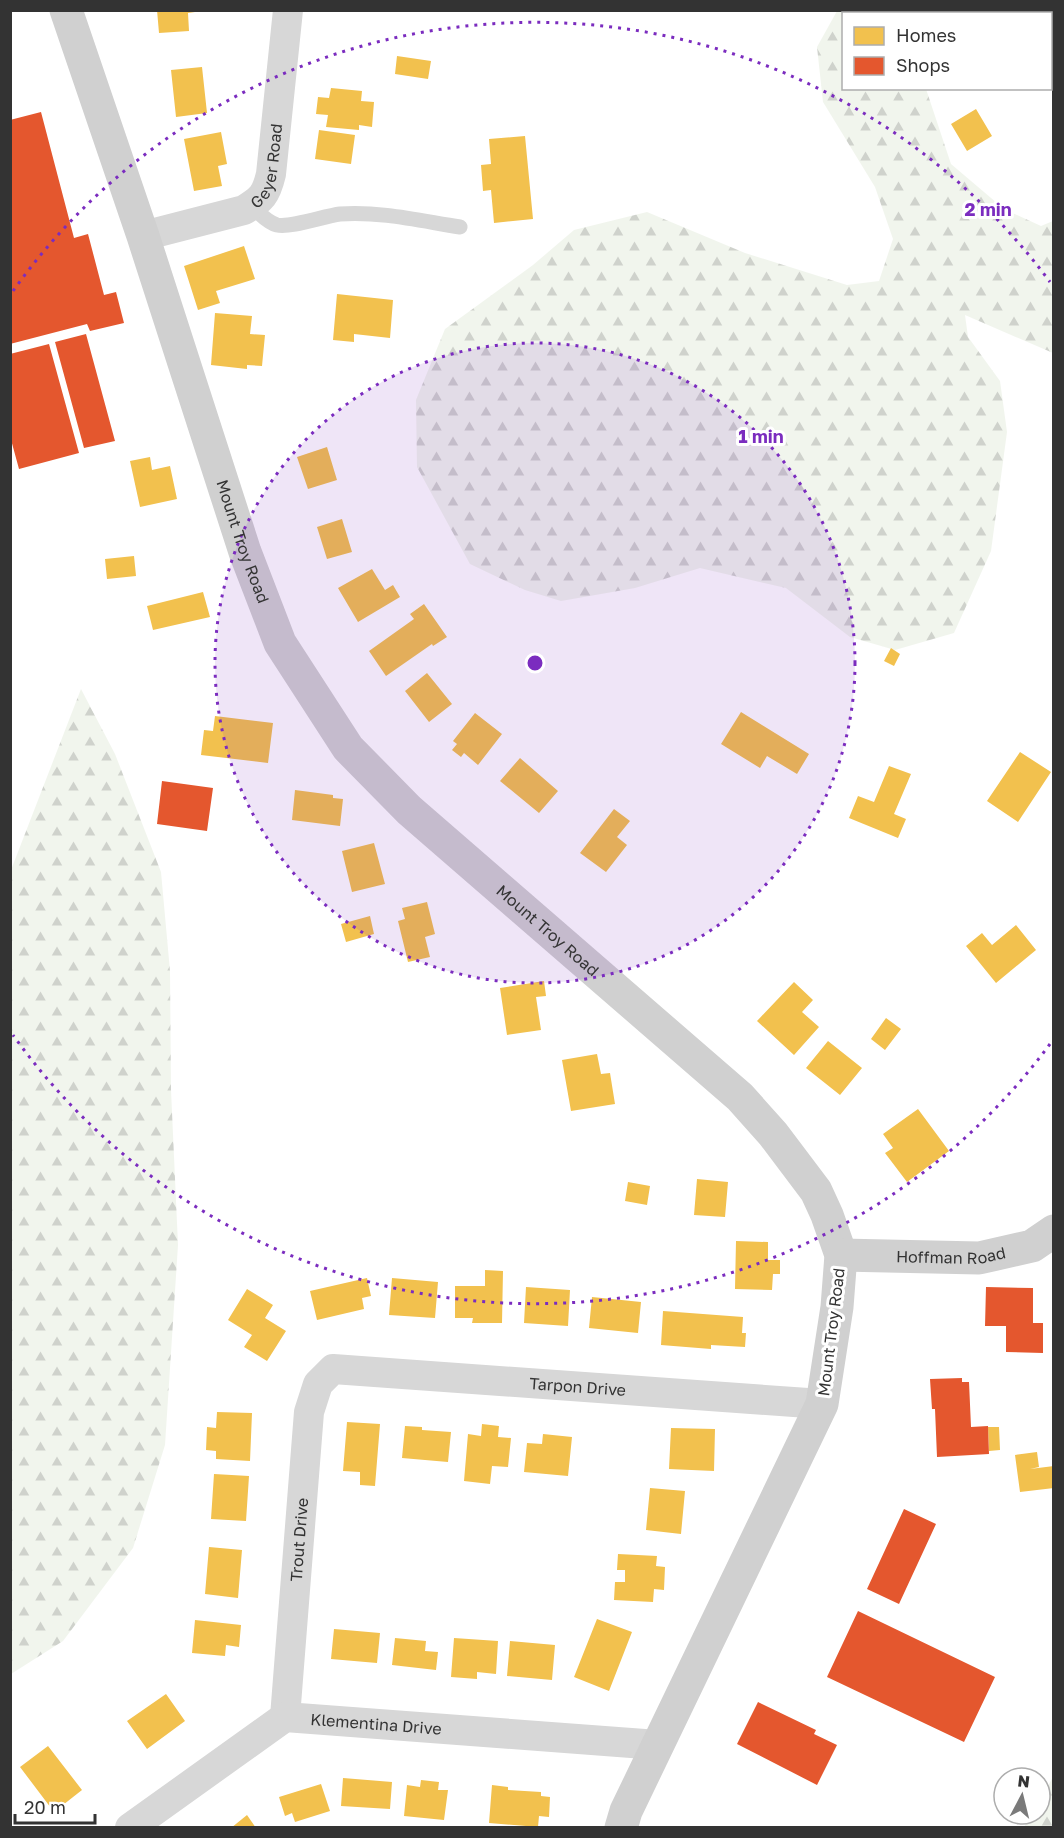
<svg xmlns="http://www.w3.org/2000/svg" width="1064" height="1838" font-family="'Golos Text',sans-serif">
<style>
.forest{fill:url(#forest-firs)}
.homes{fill:#f2c14e}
.shops{fill:#e4572e}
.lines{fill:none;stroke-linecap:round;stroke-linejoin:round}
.lane{stroke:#d7d7d7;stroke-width:15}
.street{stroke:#d7d7d7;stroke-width:30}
.secondary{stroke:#d0d0d0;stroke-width:33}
.ring{fill:none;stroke:#7b2cbf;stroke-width:3;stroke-dasharray:3 6}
.labels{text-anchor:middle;stroke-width:6;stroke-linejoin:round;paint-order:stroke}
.street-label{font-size:16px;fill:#333;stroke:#fff}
.centre{fill:#7b2cbf;stroke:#fff;stroke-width:3}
.ring-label{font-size:18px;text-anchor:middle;font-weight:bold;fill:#7b2cbf;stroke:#fff;stroke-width:6;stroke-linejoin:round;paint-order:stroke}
</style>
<defs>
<pattern id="forest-firs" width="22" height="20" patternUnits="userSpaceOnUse" patternTransform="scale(1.5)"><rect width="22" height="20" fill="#f1f5ed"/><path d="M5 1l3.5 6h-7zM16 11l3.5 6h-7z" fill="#cfd2cc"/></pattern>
</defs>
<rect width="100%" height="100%" fill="#fff"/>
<path class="forest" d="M 837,11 L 964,11 L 959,14 L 844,14 L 844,88 L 926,89 L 951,164 L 1004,209 L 1041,226 L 1053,221 L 1053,353 L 965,315 L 968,337 L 1000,381 L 1007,432 L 991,551 L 954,633 L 895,650 L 850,637 L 786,588 L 700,568 L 635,588 L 561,601 L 525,590 L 470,564 L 417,467 L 416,400 L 445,329 L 533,265 L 574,230 L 647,212 L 745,253 L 847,285 L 879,281 L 893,239 L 875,187 L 823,102 L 817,47 Z
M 81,689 L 115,754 L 161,872 L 170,971 L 171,1090 L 178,1245 L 165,1445 L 133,1548 L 63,1641 L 11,1674 L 11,870 Z
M 1053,1777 L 1053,1827 L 1024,1827 L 1032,1814 L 1040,1814 L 1040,1800 Z"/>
<path class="homes" d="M 157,10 L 195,10 L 195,12 L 188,13 L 189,31 L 159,33 Z
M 397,56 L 431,61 L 428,79 L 395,74 Z
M 202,67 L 207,113 L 176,117 L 171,70 Z
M 331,88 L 362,91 L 361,101 L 374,102 L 372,127 L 359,125 L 359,130 L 326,127 L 328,115 L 316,114 L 318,97 L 329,98 Z
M 976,109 L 992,136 L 967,151 L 951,124 Z
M 319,130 L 355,135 L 351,164 L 315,159 Z
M 221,132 L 227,164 L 218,166 L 222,186 L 194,191 L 184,139 Z
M 525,136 L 533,219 L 494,223 L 491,190 L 483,191 L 481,165 L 491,164 L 489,139 Z
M 244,246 L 255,279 L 216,291 L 220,303 L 198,310 L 184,266 Z
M 337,294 L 393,300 L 390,338 L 354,334 L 354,342 L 333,340 Z
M 215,313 L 252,316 L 250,334 L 265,335 L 262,366 L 247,365 L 247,369 L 211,365 Z
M 327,447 L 337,480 L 308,489 L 297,457 Z
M 150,457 L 152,470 L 170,466 L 177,499 L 140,507 L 130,461 Z
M 342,519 L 352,552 L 327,559 L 317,527 Z
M 134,556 L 136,576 L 107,579 L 105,559 Z
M 372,569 L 385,590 L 393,585 L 400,597 L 358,622 L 338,588 Z
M 203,592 L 210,617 L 153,630 L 147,606 Z
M 424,604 L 447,637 L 433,646 L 432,644 L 386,676 L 369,651 L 414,619 L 410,614 Z
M 891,648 L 900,654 L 894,666 L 884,661 Z
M 427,673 L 452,704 L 429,722 L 405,691 Z
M 741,712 L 809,754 L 797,774 L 767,756 L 760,768 L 721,744 Z
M 475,713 L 502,734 L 478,765 L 464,753 L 461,757 L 452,750 L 457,744 L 453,741 Z
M 215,716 L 273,723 L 268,763 L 201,755 L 204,730 L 213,731 Z
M 1020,752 L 1051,772 L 1018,822 L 987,801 Z
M 520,758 L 558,791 L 539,813 L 500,781 Z
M 889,766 L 911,774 L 894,814 L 906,819 L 898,838 L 849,818 L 858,796 L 874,802 Z
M 295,790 L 333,795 L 333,798 L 343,799 L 340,826 L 292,820 Z
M 614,809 L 630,821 L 617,837 L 627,845 L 606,872 L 580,853 Z
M 374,843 L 385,884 L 352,892 L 342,851 Z
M 427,902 L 435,934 L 425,937 L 430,957 L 408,962 L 398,921 L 405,919 L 402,908 Z
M 370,916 L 374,934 L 346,942 L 341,924 Z
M 1016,925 L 1036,950 L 996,983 L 966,946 L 982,933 L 992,945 Z
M 544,981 L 546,996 L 536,997 L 541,1030 L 507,1035 L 500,988 Z
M 794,982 L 813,1000 L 802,1012 L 819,1027 L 794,1055 L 757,1021 Z
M 886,1018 L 901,1029 L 885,1050 L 871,1039 Z
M 828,1041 L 862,1068 L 840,1095 L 806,1068 Z
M 597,1054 L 601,1074 L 610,1073 L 615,1104 L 571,1111 L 562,1060 Z
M 918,1109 L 949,1151 L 907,1182 L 885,1153 L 893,1148 L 883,1134 Z
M 697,1179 L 728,1182 L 725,1217 L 694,1215 Z
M 628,1182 L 650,1186 L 647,1205 L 625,1201 Z
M 736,1241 L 768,1242 L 768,1260 L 780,1260 L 780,1274 L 773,1274 L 772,1290 L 735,1289 Z
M 485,1270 L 503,1271 L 502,1323 L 472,1323 L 473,1318 L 455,1318 L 455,1286 L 485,1286 Z
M 367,1278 L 371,1296 L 362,1298 L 364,1309 L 317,1320 L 310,1291 Z
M 392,1278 L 438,1282 L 435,1318 L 389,1315 Z
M 526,1287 L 570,1290 L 568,1326 L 524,1323 Z
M 247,1289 L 273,1305 L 265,1318 L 286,1331 L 267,1361 L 244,1347 L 252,1335 L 228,1320 Z
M 592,1297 L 641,1302 L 638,1333 L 589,1328 Z
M 663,1311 L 743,1317 L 742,1333 L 746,1333 L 745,1347 L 711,1345 L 711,1349 L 661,1345 Z
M 217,1412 L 252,1413 L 250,1461 L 216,1459 L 216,1451 L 206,1450 L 207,1427 L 216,1428 Z
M 347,1422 L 380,1424 L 375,1486 L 360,1485 L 360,1472 L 343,1471 Z
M 482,1424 L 499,1426 L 498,1437 L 511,1438 L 508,1467 L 492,1466 L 490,1484 L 464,1481 L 468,1434 L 481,1436 Z
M 405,1426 L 422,1427 L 422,1430 L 451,1432 L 448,1462 L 402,1458 Z
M 988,1427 L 999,1427 L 1000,1450 L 989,1451 Z
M 671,1428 L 715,1429 L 714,1471 L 669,1469 Z
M 543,1434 L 572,1437 L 568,1476 L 524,1472 L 527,1443 L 542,1444 Z
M 1037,1452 L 1039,1467 L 1030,1469 L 1054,1466 L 1054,1488 L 1020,1492 L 1015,1455 Z
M 214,1474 L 249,1476 L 246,1521 L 211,1519 Z
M 650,1488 L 685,1491 L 681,1534 L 646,1530 Z
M 209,1547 L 242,1550 L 238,1598 L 205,1594 Z
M 618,1554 L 657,1556 L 656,1566 L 665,1567 L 664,1590 L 654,1589 L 653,1602 L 614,1600 L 615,1582 L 625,1582 L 625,1570 L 617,1570 Z
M 597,1619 L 632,1632 L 609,1691 L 574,1677 Z
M 195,1620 L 241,1625 L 239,1647 L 226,1645 L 225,1656 L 192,1653 Z
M 334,1629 L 380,1633 L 377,1663 L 331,1659 Z
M 395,1638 L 426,1641 L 425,1651 L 438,1652 L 436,1670 L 392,1665 Z
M 454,1638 L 498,1641 L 496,1674 L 477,1672 L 477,1679 L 451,1677 Z
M 510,1641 L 555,1645 L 552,1680 L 507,1676 Z
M 166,1694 L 185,1721 L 147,1749 L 127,1721 Z
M 48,1746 L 82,1790 L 54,1812 L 20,1767 Z
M 343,1778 L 392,1782 L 390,1809 L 341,1806 Z
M 421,1780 L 439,1782 L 438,1790 L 448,1790 L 444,1820 L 404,1816 L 407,1785 L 420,1787 Z
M 321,1784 L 330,1811 L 295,1822 L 292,1813 L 285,1816 L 279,1797 Z
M 492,1785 L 508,1787 L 508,1790 L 541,1792 L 541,1796 L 550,1797 L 549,1817 L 539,1816 L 538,1827 L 489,1823 Z
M 247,1815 L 256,1828 L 231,1828 Z"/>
<path class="shops" d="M 41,112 L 74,238 L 88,234 L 104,295 L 116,292 L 124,323 L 90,331 L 87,324 L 10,344 L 10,120 Z
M 86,334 L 115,441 L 84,448 L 55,342 Z
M 49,344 L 79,453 L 19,469 L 10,436 L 10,354 Z
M 162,781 L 213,788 L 207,831 L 157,824 Z
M 986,1287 L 1033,1288 L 1033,1323 L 1043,1323 L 1043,1353 L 1006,1352 L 1006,1326 L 985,1326 Z
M 962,1378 L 962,1382 L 969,1382 L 971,1427 L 988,1426 L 989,1454 L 937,1457 L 935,1409 L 932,1409 L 930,1379 Z
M 904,1509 L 936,1524 L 899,1604 L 867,1589 Z
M 858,1611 L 995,1677 L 964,1742 L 827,1677 Z
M 758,1702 L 816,1730 L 814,1734 L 837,1745 L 817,1785 L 737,1744 Z"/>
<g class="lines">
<path class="lane" d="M 251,206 C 259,212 266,222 277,225 C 291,228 324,216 340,214 C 380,211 421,221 460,227"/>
<g class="street">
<path id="s1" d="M 143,236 L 244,210 C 262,199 266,195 271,174 L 288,10"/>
<path id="s2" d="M 285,1717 L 309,1412 L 318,1384 L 333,1369 L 822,1404"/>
<path id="s3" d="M 130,1828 L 285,1717 L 658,1745"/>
</g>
<g class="secondary">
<path id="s4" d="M 66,10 L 143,236 L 245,552 L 280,643 L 348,748 L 409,810 L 740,1097 L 773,1134 L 816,1191 L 827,1215 L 841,1255 L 837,1307 L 822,1404 L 626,1811 L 621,1828"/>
<path id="s5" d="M 841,1255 L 979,1258 L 1032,1246 L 1054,1231"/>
</g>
</g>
<circle cx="535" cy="663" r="320" fill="#7b2cbf" fill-opacity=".12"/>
<g class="ring">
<circle cx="535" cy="663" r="320"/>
<path d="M1050 1044A641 641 0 0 1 13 1035M13 291A641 641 0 0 1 1050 282"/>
</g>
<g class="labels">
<g class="street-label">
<text dy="6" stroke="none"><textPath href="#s1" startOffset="158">Geyer Road</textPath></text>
<text dy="6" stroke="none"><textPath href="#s4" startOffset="560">Mount Troy Road</textPath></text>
<text dy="6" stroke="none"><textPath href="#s4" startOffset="1064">Mount Troy Road</textPath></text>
<text dy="6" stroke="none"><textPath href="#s5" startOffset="110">Hoffman Road</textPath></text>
<text transform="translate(831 1332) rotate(-83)" y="6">Mount Troy Road</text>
<text dy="6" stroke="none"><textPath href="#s2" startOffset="602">Tarpon Drive</textPath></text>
<text dy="6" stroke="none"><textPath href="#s2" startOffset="178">Trout Drive</textPath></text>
<text dy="6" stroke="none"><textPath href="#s3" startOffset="282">Klementina Drive</textPath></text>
</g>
</g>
<circle cx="535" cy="663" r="9" class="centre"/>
<g class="ring-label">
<text x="988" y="216">2 min</text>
<text x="761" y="443">1 min</text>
</g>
<rect width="1064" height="1838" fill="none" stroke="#333333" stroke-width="24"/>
<rect x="842" y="12" width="210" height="78" fill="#ffffff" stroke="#adadad" stroke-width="1.5"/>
<rect x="854" y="27" width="30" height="18" fill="#f2c14e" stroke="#adadad" stroke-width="1.5"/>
<text x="896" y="42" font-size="18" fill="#333333">Homes</text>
<rect x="854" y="57" width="30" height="18" fill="#e4572e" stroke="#adadad" stroke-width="1.5"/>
<text x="896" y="72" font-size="18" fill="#333333">Shops</text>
<g transform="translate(1022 1796) rotate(7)"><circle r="28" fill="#ffffff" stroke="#adadad" stroke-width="1.5"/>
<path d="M0-4.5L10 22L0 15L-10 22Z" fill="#7a7a7a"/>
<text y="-9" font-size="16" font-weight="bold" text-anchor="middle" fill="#333333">N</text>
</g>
<path d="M15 1814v9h80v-9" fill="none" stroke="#333333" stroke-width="3"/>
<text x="24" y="1814" font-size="18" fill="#333333" stroke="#ffffff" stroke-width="4.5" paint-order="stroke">20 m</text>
</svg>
